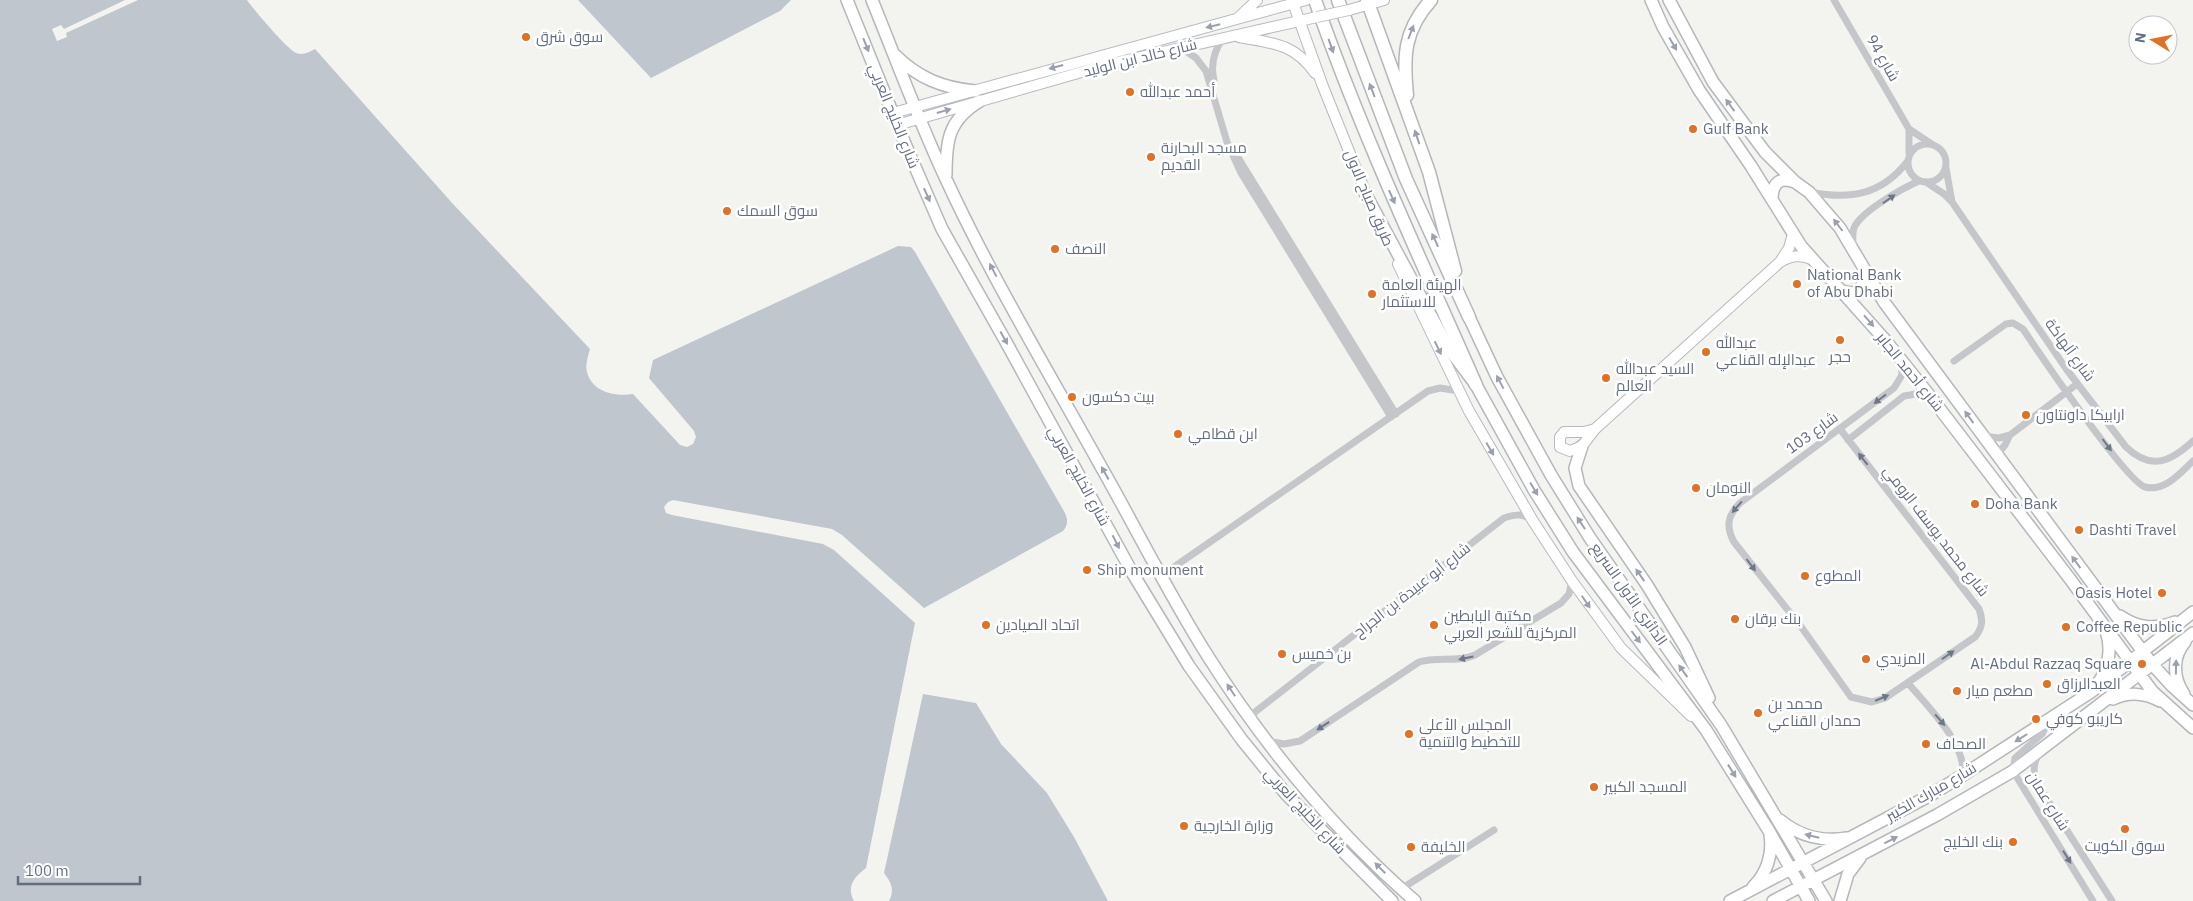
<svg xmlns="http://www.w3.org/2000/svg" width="2193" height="901" font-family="'IBM Plex Sans',Cairo,sans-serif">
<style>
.water{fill:#bfc6cd}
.pier{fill:#f3f4f0}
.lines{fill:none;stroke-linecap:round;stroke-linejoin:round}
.secondary-casing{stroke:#b6b9be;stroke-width:12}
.primary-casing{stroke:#b5b7bc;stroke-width:14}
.highway-casing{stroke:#b4b6ba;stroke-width:15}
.street{stroke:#c4c6ca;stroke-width:7}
.secondary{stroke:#fff;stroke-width:10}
.primary{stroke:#fff;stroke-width:11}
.highway{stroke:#fff;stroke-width:12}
.secondary-bridge-casing{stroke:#b6b9be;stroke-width:12;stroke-linecap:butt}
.secondary-bridge{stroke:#fff;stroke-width:10}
.oneway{fill:#9aa1ad}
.oneway2{fill:#6e7788}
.poi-dot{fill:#de7226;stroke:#fff;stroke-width:2}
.labels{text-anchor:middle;stroke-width:5;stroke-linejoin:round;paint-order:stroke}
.poi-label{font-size:15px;fill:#646e81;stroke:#fff;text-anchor:start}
.street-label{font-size:15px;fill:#646e81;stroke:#fff}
</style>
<rect width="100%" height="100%" fill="#f3f4f0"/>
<path class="water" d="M 0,0 L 247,0 C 254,10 287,49 296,53 C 303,56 309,52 315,49 L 453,204 L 590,349 C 588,356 585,365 587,372 C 592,392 615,397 633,394 L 680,445 L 687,447 L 693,444 L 696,437 L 694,431 L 649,378 L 653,360 L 898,246 L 911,247 L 915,252 L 1065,513 C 1068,520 1068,525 1063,531 L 924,608 L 842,535 L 832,529 L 673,500 L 668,502 L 664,507 L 666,513 L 672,515 L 823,544 L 834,550 L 915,623 L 866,868 C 854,877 846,887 854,901 L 0,901 Z
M 578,0 L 791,0 L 780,11 L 651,78 Z
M 923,694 L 976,703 L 1001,744 L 1047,793 L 1074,837 L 1108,901 L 889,901 C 895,890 891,882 884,873 Z"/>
<path class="pier" d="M 125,0 L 138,0 L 66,33 L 67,37 L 57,41 L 52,29 L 61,25 L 64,29 Z"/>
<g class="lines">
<g class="secondary-casing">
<path id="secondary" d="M 1292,0 L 1322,84 L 1369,201
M 1349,10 L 1384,0
M 1238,18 L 1257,0
M 1239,37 C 1272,43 1294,43 1315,73
M 893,113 L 1306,0
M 897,125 L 1106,65 L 1317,17
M 1780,262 L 1789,248 L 1793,234
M 1398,264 L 1469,411 L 1533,521 L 1572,581 L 1621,648 L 1691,716
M 1595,429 L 1584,432 L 1564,432 L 1560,437 L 1560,447 L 1570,451 L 1582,446 L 1595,429 L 1780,262 C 1791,256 1800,254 1811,259"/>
</g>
<g class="primary-casing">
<path id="primary" d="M 847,0 L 906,146 L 942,229 L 1006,342 L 1133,574 L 1189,666 L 1242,740 L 1286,794 L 1392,901
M 872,0 C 896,59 918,119 945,177 C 990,275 1047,369 1099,463 C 1136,528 1169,595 1209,658 C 1265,746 1336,833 1415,901
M 1651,0 L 1663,27 L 1699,90 L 1751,166 L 1801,246 L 1886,341 L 1930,396 L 2070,579 L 2152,691 L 2193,728
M 1669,0 L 1713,82 L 1736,113 L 1765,152 L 1795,182 L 1809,192 L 1840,228 L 1884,302 L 2152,664 L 2172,686 L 2193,705
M 895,55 C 918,78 943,88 975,91
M 946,175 C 946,141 948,120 980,101
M 1365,193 L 1449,349 L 1476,385 L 1534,490 L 1573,552 L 1706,730 L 1769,831 L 1809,901
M 1772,198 C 1773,182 1780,177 1795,182
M 1840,290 C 1861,298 1863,287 1865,270
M 1469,317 L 1497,377 L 1551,475 L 1590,538 L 1721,725 L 1826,901
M 1582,446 L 1575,468 L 1579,486 L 1647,585 L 1685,647 L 1709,698
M 2120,616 C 2138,628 2154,630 2175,622
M 2097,684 C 2109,670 2112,648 2106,631
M 2184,694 C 2173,678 2172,657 2185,642
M 2113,699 C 2128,692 2145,693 2160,701
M 1780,820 C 1799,836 1823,842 1847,838
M 1753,887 C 1767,873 1773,854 1770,835
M 1730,901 L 1929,796 L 1963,775 L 2091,692 L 2193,612
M 1773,901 L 1937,815 L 2013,771 L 2193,633
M 1840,901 L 1848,874 L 1860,858"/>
</g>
<g class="highway-casing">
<path id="highway" d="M 1315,0 C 1361,132 1420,258 1476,385
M 1338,0 L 1406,179 L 1469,317
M 1367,0 L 1429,172 L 1455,271
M 1407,95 C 1403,56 1404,30 1431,0"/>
</g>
<path class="street" d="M 1834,0 L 1909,129 L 1933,145
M 1180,47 L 1196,58 L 1206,71 L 1227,142 L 1241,173 L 1391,417
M 1214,80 C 1210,64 1214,51 1223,38
M 1909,129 L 1909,153
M1908 163a19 19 0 1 1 38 0a19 19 0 1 1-38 0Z
M 1239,159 L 1396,414
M 1946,168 L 1952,202
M 1926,182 L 1944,194 L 1952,202 L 2067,370 L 2126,447 C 2151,471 2170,462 2193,441
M 1810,192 C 1850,200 1881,195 1907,162
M 1853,248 C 1853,242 1852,233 1854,228 C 1860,212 1903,188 1919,181
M 1954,361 L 2006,324 L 2013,323 L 2023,329 C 2039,353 2126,481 2145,487 C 2165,492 2180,473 2193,461
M 1840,429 L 1979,609 C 1983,620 1983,627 1975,637 L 1885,698 L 1872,702 L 1851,697 L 1802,628 L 1734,542 C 1726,527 1727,516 1740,503 L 1894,388 L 1902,375 L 1901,362
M 1983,436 L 1999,438 L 2010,435 L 2077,384
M 1848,440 L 1904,396 L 1916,394 L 1930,396
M 1997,455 L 2005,445 L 2010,435
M 1161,576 L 1428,391 L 1440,388 L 1459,391
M 1908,683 C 1927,706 1966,743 1963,775
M 1251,720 L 1255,712 L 1504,518 C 1513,515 1522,513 1530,519
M 2048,722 L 2042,734 L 2015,758 L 2013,771 L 2093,901
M 1267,741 L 1284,744 L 1300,741 L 1419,662 C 1437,656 1457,663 1475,655 L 1561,603 L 1569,594 L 1572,581
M 2040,753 C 2033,762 2033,771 2036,782 L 2112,901
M 1401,889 L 1494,830"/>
<use href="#secondary" class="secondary"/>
<use href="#primary" class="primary"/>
<use href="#highway" class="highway"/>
<g class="secondary-bridge-casing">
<path id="secondary-bridge" d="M 1317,17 L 1349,10"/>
</g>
<use href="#secondary-bridge" class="secondary-bridge"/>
</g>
<defs><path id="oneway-solid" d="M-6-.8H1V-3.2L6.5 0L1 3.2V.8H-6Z" transform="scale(1.25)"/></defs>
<g class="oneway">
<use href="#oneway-solid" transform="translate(1213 26) rotate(167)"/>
<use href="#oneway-solid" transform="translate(1411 32) rotate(-69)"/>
<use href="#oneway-solid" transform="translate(1673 44) rotate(60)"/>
<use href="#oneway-solid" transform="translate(866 45) rotate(68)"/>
<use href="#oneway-solid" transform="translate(1331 46) rotate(70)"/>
<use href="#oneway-solid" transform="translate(1056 67) rotate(165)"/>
<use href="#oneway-solid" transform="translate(1372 90) rotate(-111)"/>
<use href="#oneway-solid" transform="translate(1730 105) rotate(-126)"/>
<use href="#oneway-solid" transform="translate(944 111) rotate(-16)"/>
<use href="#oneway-solid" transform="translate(1417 137) rotate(-109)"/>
<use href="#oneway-solid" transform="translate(927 195) rotate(66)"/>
<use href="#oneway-solid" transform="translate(1392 197) rotate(66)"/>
<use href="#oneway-solid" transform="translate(1838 225) rotate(-127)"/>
<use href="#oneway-solid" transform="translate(1435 240) rotate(-115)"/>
<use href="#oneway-solid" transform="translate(993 270) rotate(-118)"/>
<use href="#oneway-solid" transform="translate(1869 321) rotate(49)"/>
<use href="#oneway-solid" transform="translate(1004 338) rotate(61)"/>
<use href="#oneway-solid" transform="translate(1438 348) rotate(64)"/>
<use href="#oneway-solid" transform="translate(1500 382) rotate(-118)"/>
<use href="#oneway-solid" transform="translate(1969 417) rotate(-126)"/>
<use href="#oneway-solid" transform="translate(1490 449) rotate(60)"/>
<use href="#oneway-solid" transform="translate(1105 473) rotate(-119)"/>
<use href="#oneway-solid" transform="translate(1534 489) rotate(59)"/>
<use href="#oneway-solid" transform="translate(1581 523) rotate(-123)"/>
<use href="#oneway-solid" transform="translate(1116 542) rotate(63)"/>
<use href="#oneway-solid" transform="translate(2076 562) rotate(-126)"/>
<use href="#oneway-solid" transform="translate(1640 575) rotate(-125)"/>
<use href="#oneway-solid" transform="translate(1586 602) rotate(56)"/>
<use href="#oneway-solid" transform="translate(1636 637) rotate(53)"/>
<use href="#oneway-solid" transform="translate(2176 667) rotate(-89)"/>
<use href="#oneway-solid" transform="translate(1683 671) rotate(-125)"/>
<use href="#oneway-solid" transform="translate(1231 690) rotate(-124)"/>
<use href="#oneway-solid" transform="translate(2021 738) rotate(148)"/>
<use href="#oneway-solid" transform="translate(1732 771) rotate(58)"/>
<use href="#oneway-solid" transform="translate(1812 836) rotate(-166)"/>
<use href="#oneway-solid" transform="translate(1891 840) rotate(-27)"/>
<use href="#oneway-solid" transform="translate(1380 868) rotate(-135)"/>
</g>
<g class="oneway2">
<use href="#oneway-solid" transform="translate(1889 199) rotate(-35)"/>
<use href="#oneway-solid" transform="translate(1880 399) rotate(143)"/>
<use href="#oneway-solid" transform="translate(2107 445) rotate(53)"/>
<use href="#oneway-solid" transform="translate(1863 459) rotate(-128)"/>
<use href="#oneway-solid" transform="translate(1737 507) rotate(131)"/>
<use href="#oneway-solid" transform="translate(1751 565) rotate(53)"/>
<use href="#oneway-solid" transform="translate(1948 655) rotate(-35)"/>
<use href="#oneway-solid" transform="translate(1466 658) rotate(168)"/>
<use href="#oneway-solid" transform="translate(1882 698) rotate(-23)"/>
<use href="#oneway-solid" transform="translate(1940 720) rotate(49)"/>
<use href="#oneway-solid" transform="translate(1323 726) rotate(146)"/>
<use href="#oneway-solid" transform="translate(2067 857) rotate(58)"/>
</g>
<g class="poi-dot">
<circle cx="526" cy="37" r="5"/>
<circle cx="1130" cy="92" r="5"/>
<circle cx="1693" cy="129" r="5"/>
<circle cx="1151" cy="157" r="5"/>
<circle cx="727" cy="211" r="5"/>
<circle cx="1055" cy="249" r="5"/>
<circle cx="1797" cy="284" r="5"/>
<circle cx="1372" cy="294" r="5"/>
<circle cx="1840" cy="340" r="5"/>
<circle cx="1706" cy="352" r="5"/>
<circle cx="1606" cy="378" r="5"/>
<circle cx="1072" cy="397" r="5"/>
<circle cx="2026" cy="415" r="5"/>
<circle cx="1178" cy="434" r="5"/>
<circle cx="1696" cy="488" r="5"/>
<circle cx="1975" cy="504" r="5"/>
<circle cx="2079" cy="530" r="5"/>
<circle cx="1087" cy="570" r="5"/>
<circle cx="1805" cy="576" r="5"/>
<circle cx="2162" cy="593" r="5"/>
<circle cx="1735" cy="619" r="5"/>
<circle cx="986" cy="625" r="5"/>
<circle cx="1434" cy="625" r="5"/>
<circle cx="2066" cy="627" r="5"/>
<circle cx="1282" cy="654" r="5"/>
<circle cx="1866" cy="659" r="5"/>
<circle cx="2142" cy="664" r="5"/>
<circle cx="2047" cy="684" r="5"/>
<circle cx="1957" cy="691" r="5"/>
<circle cx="1758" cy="713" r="5"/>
<circle cx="2036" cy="719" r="5"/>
<circle cx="1409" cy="734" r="5"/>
<circle cx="1926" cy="744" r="5"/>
<circle cx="1594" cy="787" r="5"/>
<circle cx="1184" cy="826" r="5"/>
<circle cx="2125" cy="829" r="5"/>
<circle cx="2013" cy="842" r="5"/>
<circle cx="1411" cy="847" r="5"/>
</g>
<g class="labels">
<g class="poi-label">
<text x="536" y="42">سوق شرق</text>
<text x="1140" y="97">أحمد عبدالله</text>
<text x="1703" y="134">Gulf Bank</text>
<text x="1161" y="153">مسجد البحارنة<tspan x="1161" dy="17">القديم</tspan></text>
<text x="737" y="216">سوق السمك</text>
<text x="1065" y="254">النصف</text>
<text x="1807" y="280">National Bank<tspan x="1807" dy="17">of Abu Dhabi</tspan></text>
<text x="1382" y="290">الهيئة العامة<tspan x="1382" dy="17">للاستثمار</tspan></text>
<text x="1716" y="348">عبدالله<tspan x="1716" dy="17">عبدالإله القناعي</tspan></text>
<text x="1840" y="362" text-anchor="middle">حجر</text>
<text x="1616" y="374">السيد عبدالله<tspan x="1616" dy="17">العالم</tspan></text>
<text x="1082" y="402">بيت دكسون</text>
<text x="2036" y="420">ارابيكا داونتاون</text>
<text x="1188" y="439">ابن قطامي</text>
<text x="1706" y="493">النومان</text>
<text x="1985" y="509">Doha Bank</text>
<text x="2089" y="535">Dashti Travel</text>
<text x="1097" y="575">Ship monument</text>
<text x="1815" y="581">المطوع</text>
<text x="2152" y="598" text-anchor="end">Oasis Hotel</text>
<text x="1444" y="621">مكتبة البابطين<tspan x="1444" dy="17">المركزية للشعر العربي</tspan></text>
<text x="1745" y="624">بنك برقان</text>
<text x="996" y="630">اتحاد الصيادين</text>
<text x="2076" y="632">Coffee Republic</text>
<text x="1292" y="659">بن خميس</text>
<text x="1876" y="664">المزيدي</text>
<text x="2132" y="669" text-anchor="end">Al-Abdul Razzaq Square</text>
<text x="2057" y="689">العبدالرزاق</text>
<text x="1967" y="696">مطعم ميار</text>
<text x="1768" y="709">محمد بن<tspan x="1768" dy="17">حمدان القناعي</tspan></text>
<text x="2046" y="724">كاريبو كوفي</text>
<text x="1419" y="730">المجلس الأعلى<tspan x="1419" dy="17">للتخطيط والتنمية</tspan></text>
<text x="1936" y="749">الصحاف</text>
<text x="1604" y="792">المسجد الكبير</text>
<text x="1194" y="831">وزارة الخارجية</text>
<text x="2003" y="847" text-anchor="end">بنك الخليج</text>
<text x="2125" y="851" text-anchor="middle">سوق الكويت</text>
<text x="1421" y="852">الخليفة</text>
</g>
<g class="street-label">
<text transform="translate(1140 58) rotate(-14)" y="5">شارع خالد ابن الوليد</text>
<text transform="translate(1883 58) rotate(60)" y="5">شارع 94</text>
<text transform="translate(894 116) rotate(68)" y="5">شارع الخليج العربي</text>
<text transform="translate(1369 198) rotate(67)" y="5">طريق صباح الاول</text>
<text transform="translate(2070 350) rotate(54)" y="5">شارع آلهاكة</text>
<text transform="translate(1910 372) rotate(51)" y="5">شارع أحمد الجابر</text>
<text transform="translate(1812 433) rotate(-36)" y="5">شارع 103</text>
<text transform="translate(1079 476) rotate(61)" y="5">شارع الخليج العربي</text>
<text transform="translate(1936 531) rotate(52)" y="5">شارع محمد يوسف الرومي</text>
<text transform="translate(1412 590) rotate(-38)" y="5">شارع أبو عبيدة بن الجراح</text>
<text transform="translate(1629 594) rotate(55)" y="5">الدائري الأول السريع</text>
<text transform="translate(1931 792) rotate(-30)" y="5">شارع مبارك الكبير</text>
<text transform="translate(2048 801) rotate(58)" y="5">شارع عمان</text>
<text transform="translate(1305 811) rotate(47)" y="5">شارع الخليج العربي</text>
</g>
</g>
<g transform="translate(2153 40) rotate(280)"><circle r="24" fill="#ffffff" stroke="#c1c5cd"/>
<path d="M0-4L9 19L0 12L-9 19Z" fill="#de7226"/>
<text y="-8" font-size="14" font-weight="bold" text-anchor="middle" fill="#646e81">N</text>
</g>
<path d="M18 876v8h122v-8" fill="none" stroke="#646e81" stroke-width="2.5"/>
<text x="25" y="876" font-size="15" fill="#646e81" stroke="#ffffff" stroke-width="4" paint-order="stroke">100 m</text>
</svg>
